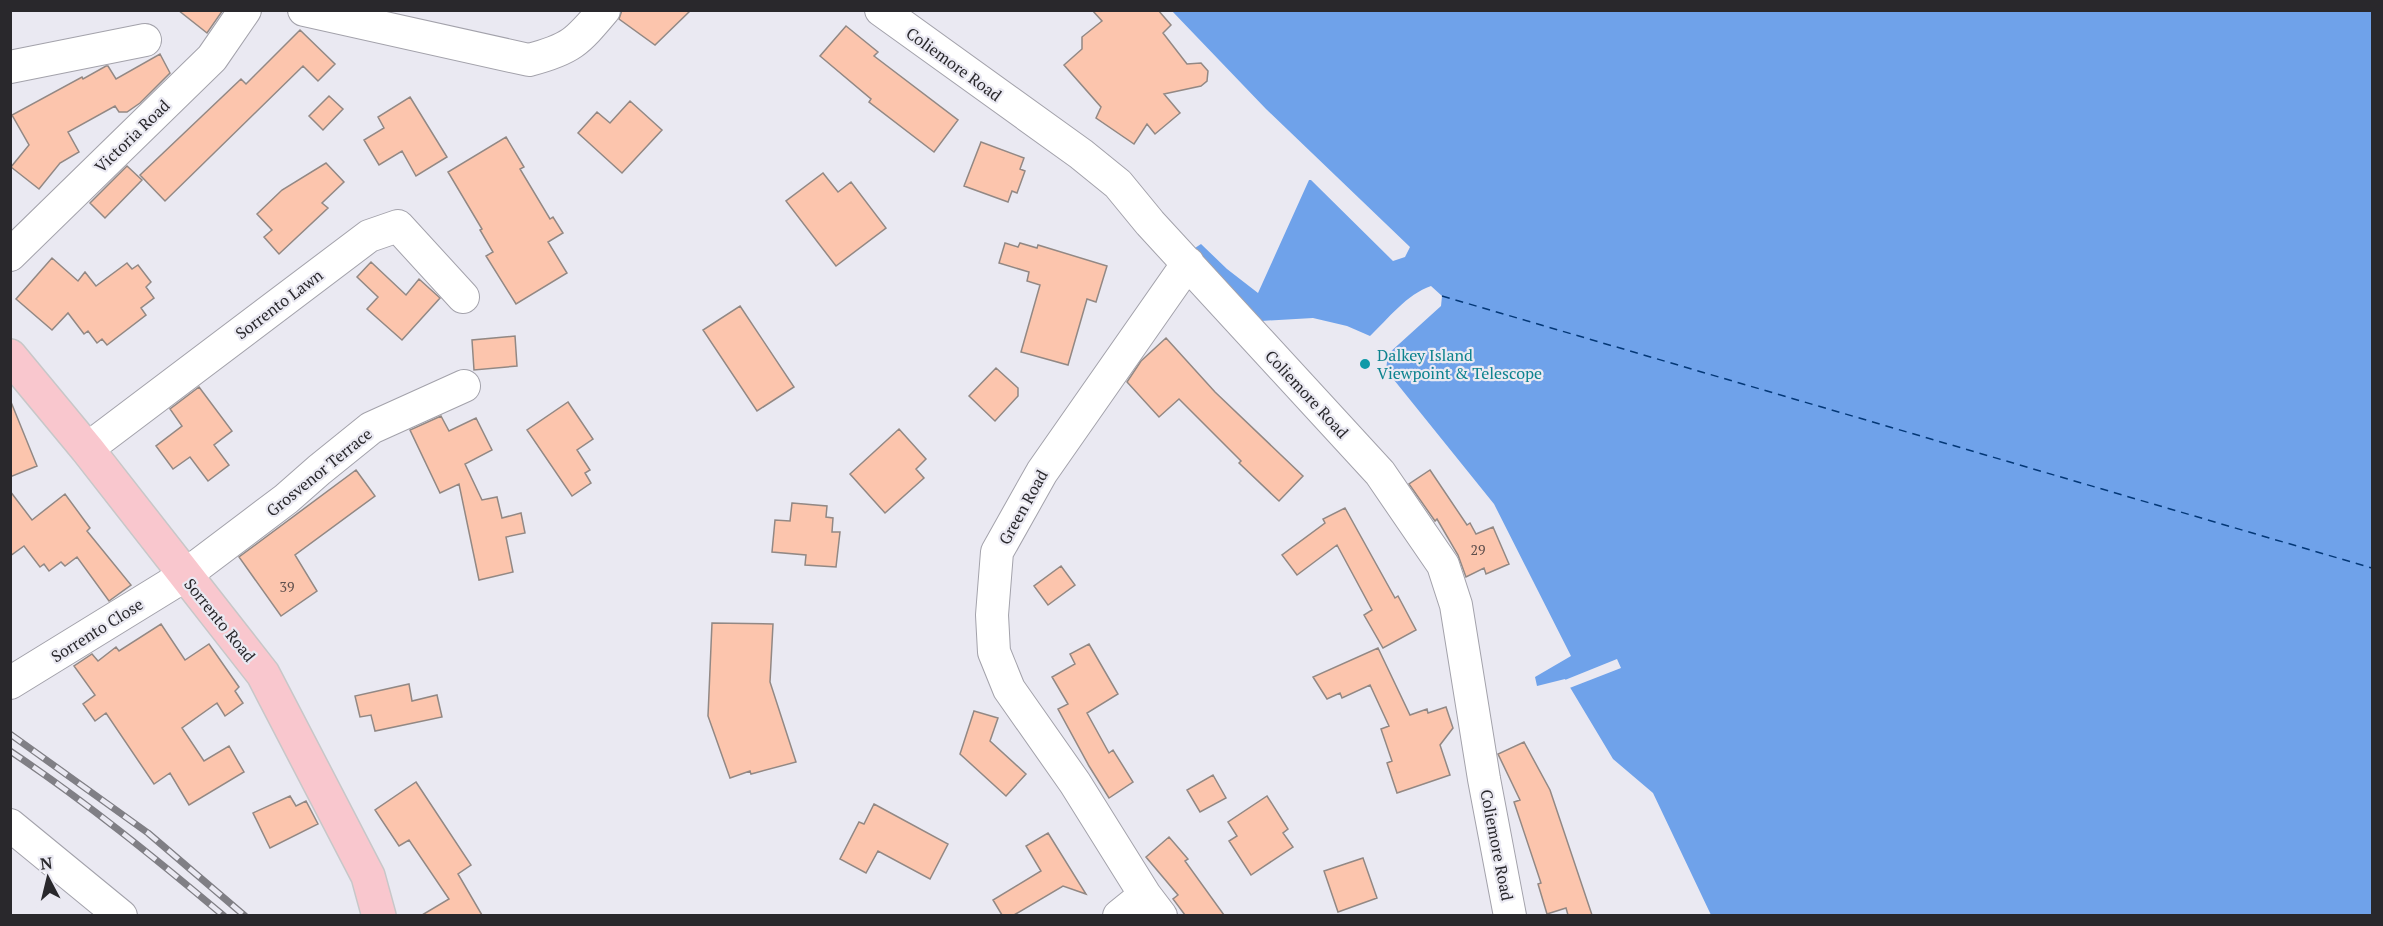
<svg xmlns="http://www.w3.org/2000/svg" width="2383" height="926" font-family="'PT Serif',serif">
<style>
.water{fill:#6fa2ea}
.pier{fill:#eae9f2}
.lines{fill:none;stroke-linecap:round;stroke-linejoin:round}
.ferry{stroke:#043877;stroke-width:1.5;stroke-dasharray:8 6;stroke-linecap:butt}
.building{fill:#fcc5ad;stroke:#928884;stroke-width:1.5}
.minor-casing{stroke:#a3a2ab;stroke-width:34}
.major-casing{stroke:#c7c7c8;stroke-width:36}
.minor{stroke:#fff;stroke-width:32}
.major{stroke:#f9c7ce;stroke-width:33}
.rail-casing{stroke:#807f85;stroke-width:7}
.rail{stroke:#eae9f2;stroke-width:4.5;stroke-dasharray:14;stroke-linecap:butt}
.culture-dot{fill:#0f9aa8;stroke:#eae9f2;stroke-width:2}
.labels{text-anchor:middle;stroke-width:4.5;stroke-linejoin:round;paint-order:stroke}
.number-label{font-size:14px;fill:#5e4f4c}
.street-label{font-size:16px;fill:#29282c;stroke:#eae9f2}
.culture-label{font-size:16px;fill:#0d838f;stroke:#eae9f2;text-anchor:start}
</style>
<rect width="100%" height="100%" fill="#eae9f2"/>
<path class="water" d="M 1172,11 L 2372,11 L 2372,915 L 1711,915 L 1653,793 L 1613,759 L 1565,679 L 1537,686 L 1535,677 L 1571,656 L 1494,504 L 1386,370 L 1388,354 L 1441,306 L 1442,296 L 1431,286 C 1407,294 1388,319 1370,336 L 1347,326 L 1313,318 L 1261,321 L 1254,318 L 1195,248 L 1201,244 L 1227,269 L 1258,293 L 1309,180 L 1311,180 L 1393,261 L 1405,257 L 1410,247 L 1266,109 Z"/>
<path class="pier" d="M 1617,659 L 1621,668 L 1567,689 L 1564,682 L 1555,684 Z"/>
<g class="lines">
<path class="ferry" d="M 1442,296 L 2372,568"/>
</g>
<path class="building" d="M 178,10 L 223,10 L 207,33 Z
M 622,10 L 691,10 L 655,45 L 619,19 Z
M 1092,10 L 1158,10 L 1171,25 L 1163,33 L 1187,64 L 1201,63 L 1208,71 L 1207,81 L 1201,86 L 1164,94 L 1180,113 L 1155,134 L 1147,124 L 1134,144 L 1096,118 L 1101,107 L 1064,65 L 1082,49 L 1082,37 L 1102,21 Z
M 846,26 L 878,52 L 874,56 L 958,120 L 934,152 L 869,102 L 871,99 L 820,56 Z
M 300,30 L 335,64 L 318,81 L 303,66 L 165,201 L 140,175 L 241,79 L 246,84 Z
M 160,54 L 170,73 L 140,103 L 127,112 L 119,112 L 115,106 L 68,132 L 79,152 L 60,163 L 39,189 L 11,167 L 29,145 L 12,115 L 82,77 L 83,79 L 106,66 L 108,66 L 116,79 Z
M 329,96 L 343,109 L 323,130 L 309,116 Z
M 410,97 L 447,157 L 416,176 L 402,151 L 379,165 L 364,140 L 384,128 L 378,117 Z
M 630,101 L 662,130 L 622,173 L 578,133 L 597,112 L 610,123 Z
M 506,137 L 524,167 L 520,169 L 550,219 L 553,217 L 563,233 L 548,242 L 567,273 L 516,304 L 486,256 L 493,252 L 480,230 L 482,229 L 448,172 Z
M 981,142 L 1024,158 L 1020,169 L 1025,171 L 1017,193 L 1012,191 L 1008,202 L 964,186 Z
M 326,163 L 344,182 L 322,203 L 328,208 L 279,254 L 264,237 L 272,230 L 257,214 L 282,190 Z
M 127,166 L 142,180 L 105,218 L 90,203 Z
M 823,173 L 838,192 L 851,182 L 886,228 L 836,266 L 786,201 Z
M 1005,243 L 1018,247 L 1020,243 L 1037,248 L 1038,245 L 1107,266 L 1096,302 L 1087,299 L 1068,365 L 1021,352 L 1040,285 L 1027,281 L 1029,272 L 999,263 Z
M 52,258 L 78,281 L 85,272 L 96,286 L 127,263 L 132,269 L 138,265 L 151,282 L 146,287 L 154,298 L 141,308 L 146,315 L 107,345 L 102,339 L 97,343 L 88,331 L 84,334 L 68,313 L 52,330 L 16,299 Z
M 371,262 L 406,295 L 419,279 L 440,298 L 402,340 L 367,309 L 378,297 L 357,277 Z
M 740,306 L 794,387 L 757,411 L 703,330 Z
M 515,336 L 517,366 L 474,370 L 472,340 Z
M 1166,338 L 1215,392 L 1303,476 L 1279,501 L 1239,463 L 1241,461 L 1179,399 L 1159,417 L 1127,382 L 1141,361 Z
M 996,368 L 1018,388 L 1018,396 L 995,421 L 969,396 Z
M 199,387 L 232,431 L 214,445 L 229,465 L 208,481 L 190,457 L 173,469 L 156,446 L 182,426 L 170,409 Z
M 11,402 L 37,466 L 10,477 L 10,403 Z
M 568,402 L 593,439 L 577,450 L 590,470 L 585,473 L 591,483 L 572,496 L 527,430 Z
M 441,416 L 449,431 L 476,418 L 492,450 L 465,464 L 482,500 L 497,497 L 502,518 L 521,513 L 525,533 L 506,537 L 513,572 L 479,580 L 459,484 L 440,493 L 410,430 Z
M 899,429 L 926,459 L 916,469 L 924,478 L 885,513 L 850,474 Z
M 356,470 L 375,496 L 295,555 L 317,591 L 281,616 L 239,557 Z
M 1430,470 L 1467,525 L 1470,523 L 1476,534 L 1493,527 L 1509,564 L 1486,574 L 1484,568 L 1466,577 L 1458,555 L 1437,519 L 1435,521 L 1409,484 Z
M 10,491 L 32,520 L 65,494 L 90,528 L 87,531 L 131,585 L 109,601 L 77,557 L 65,566 L 61,562 L 49,571 L 44,564 L 40,567 L 24,546 L 10,556 Z
M 792,503 L 827,506 L 826,517 L 833,518 L 832,532 L 840,532 L 836,567 L 805,565 L 806,555 L 772,552 L 775,520 L 790,521 Z
M 1345,508 L 1395,598 L 1398,596 L 1416,630 L 1383,648 L 1364,615 L 1372,610 L 1337,545 L 1297,575 L 1282,555 L 1325,523 L 1323,519 Z
M 1061,566 L 1075,585 L 1048,605 L 1034,586 Z
M 712,623 L 773,624 L 770,682 L 796,762 L 751,774 L 750,771 L 730,778 L 708,716 Z
M 161,624 L 185,660 L 209,644 L 239,687 L 235,691 L 243,703 L 225,716 L 217,703 L 182,728 L 204,761 L 229,746 L 244,772 L 189,805 L 170,773 L 154,784 L 106,713 L 95,721 L 83,704 L 95,695 L 74,666 L 92,654 L 98,661 L 116,647 L 119,651 Z
M 1089,644 L 1118,694 L 1087,713 L 1109,753 L 1113,750 L 1133,782 L 1109,798 L 1089,766 L 1058,709 L 1068,704 L 1052,677 L 1075,664 L 1070,654 Z
M 1378,648 L 1410,715 L 1427,709 L 1428,713 L 1446,707 L 1453,728 L 1440,745 L 1450,775 L 1397,793 L 1387,763 L 1392,761 L 1381,729 L 1389,726 L 1370,685 L 1342,698 L 1340,693 L 1327,699 L 1313,677 Z
M 409,684 L 412,701 L 437,695 L 442,717 L 375,731 L 371,715 L 360,717 L 355,696 Z
M 974,711 L 998,718 L 990,741 L 1026,774 L 1006,796 L 960,754 Z
M 1524,742 L 1550,790 L 1592,915 L 1568,915 L 1566,908 L 1547,914 L 1538,884 L 1541,883 L 1514,802 L 1520,800 L 1498,754 Z
M 1213,775 L 1226,798 L 1200,812 L 1187,790 Z
M 416,782 L 471,865 L 458,874 L 482,915 L 422,915 L 449,899 L 409,840 L 399,846 L 375,810 Z
M 290,796 L 296,806 L 306,801 L 318,824 L 270,848 L 253,813 Z
M 1267,796 L 1288,829 L 1283,833 L 1293,847 L 1251,875 L 1229,841 L 1237,836 L 1228,822 Z
M 874,804 L 948,844 L 930,879 L 878,851 L 866,873 L 840,859 L 859,822 L 864,824 Z
M 1048,833 L 1086,894 L 1063,886 L 1014,915 L 1002,915 L 993,900 L 1041,871 L 1026,846 Z
M 1169,837 L 1188,859 L 1185,861 L 1224,915 L 1185,915 L 1173,899 L 1178,895 L 1146,857 Z
M 1363,858 L 1377,898 L 1338,912 L 1324,871 Z"/>
<g class="lines">
<g class="minor-casing">
<path id="minor" d="M 304,10 L 529,60 C 571,49 577,42 604,10
M 881,10 L 1081,154 L 1118,184 L 1150,223 L 1380,473 L 1443,565 L 1456,605 L 1484,779 L 1510,916
M 10,67 L 145,40
M 10,255 L 212,58 L 245,10
M 87,449 L 369,236 L 398,226 L 463,297
M 10,683 L 184,576 L 286,499 L 319,470 L 371,428 L 464,386
M 10,825 L 121,916
M 1145,895 L 1075,783 L 1009,689 L 994,652 L 992,615 L 997,552 L 1042,472 L 1188,263
M 1119,916 L 1145,895 L 1161,916"/>
</g>
<g class="major-casing">
<path id="major" d="M 10,356 L 87,449 L 263,674 L 368,876 L 379,916"/>
</g>
<use href="#minor" class="minor"/>
<use href="#major" class="major"/>
<g class="rail-casing">
<path id="rail" d="M 10,734 L 148,833 L 245,916
M 10,751 C 85,801 155,858 224,916"/>
</g>
<use href="#rail" class="rail"/>
</g>
<circle class="culture-dot" cx="1365" cy="364" r="6"/>
<g class="labels">
<g class="number-label">
<text x="1478" y="555">29</text>
<text x="287" y="592">39</text>
</g>
<g class="street-label">
<text transform="translate(954 64) rotate(36)" y="6">Coliemore Road</text>
<text transform="translate(132 136) rotate(-44)" y="6">Victoria Road</text>
<text transform="translate(279 304) rotate(-37)" y="6">Sorrento Lawn</text>
<text transform="translate(1307 394) rotate(47)" y="6">Coliemore Road</text>
<text transform="translate(319 472) rotate(-39)" y="6">Grosvenor Terrace</text>
<text transform="translate(1023 507) rotate(-61)" y="6">Green Road</text>
<text transform="translate(220 620) rotate(51)" y="6">Sorrento Road</text>
<text transform="translate(97 630) rotate(-32)" y="6">Sorrento Close</text>
<text transform="translate(1497 845) rotate(79)" y="6">Coliemore Road</text>
</g>
<g class="culture-label">
<text x="1377" y="361">Dalkey Island<tspan x="1377" dy="18">Viewpoint &amp; Telescope</tspan></text>
</g>
</g>
<rect width="2383" height="926" fill="none" stroke="#29282c" stroke-width="24"/>
<g transform="translate(48 878) rotate(353)" stroke="#eae9f2" stroke-width="4.5" paint-order="stroke">
<path d="M0-4.5L10 22L0 15L-10 22Z" fill="#29282c"/>
<text y="-9" font-size="16" font-weight="bold" text-anchor="middle" fill="#29282c">N</text>
</g>
</svg>
